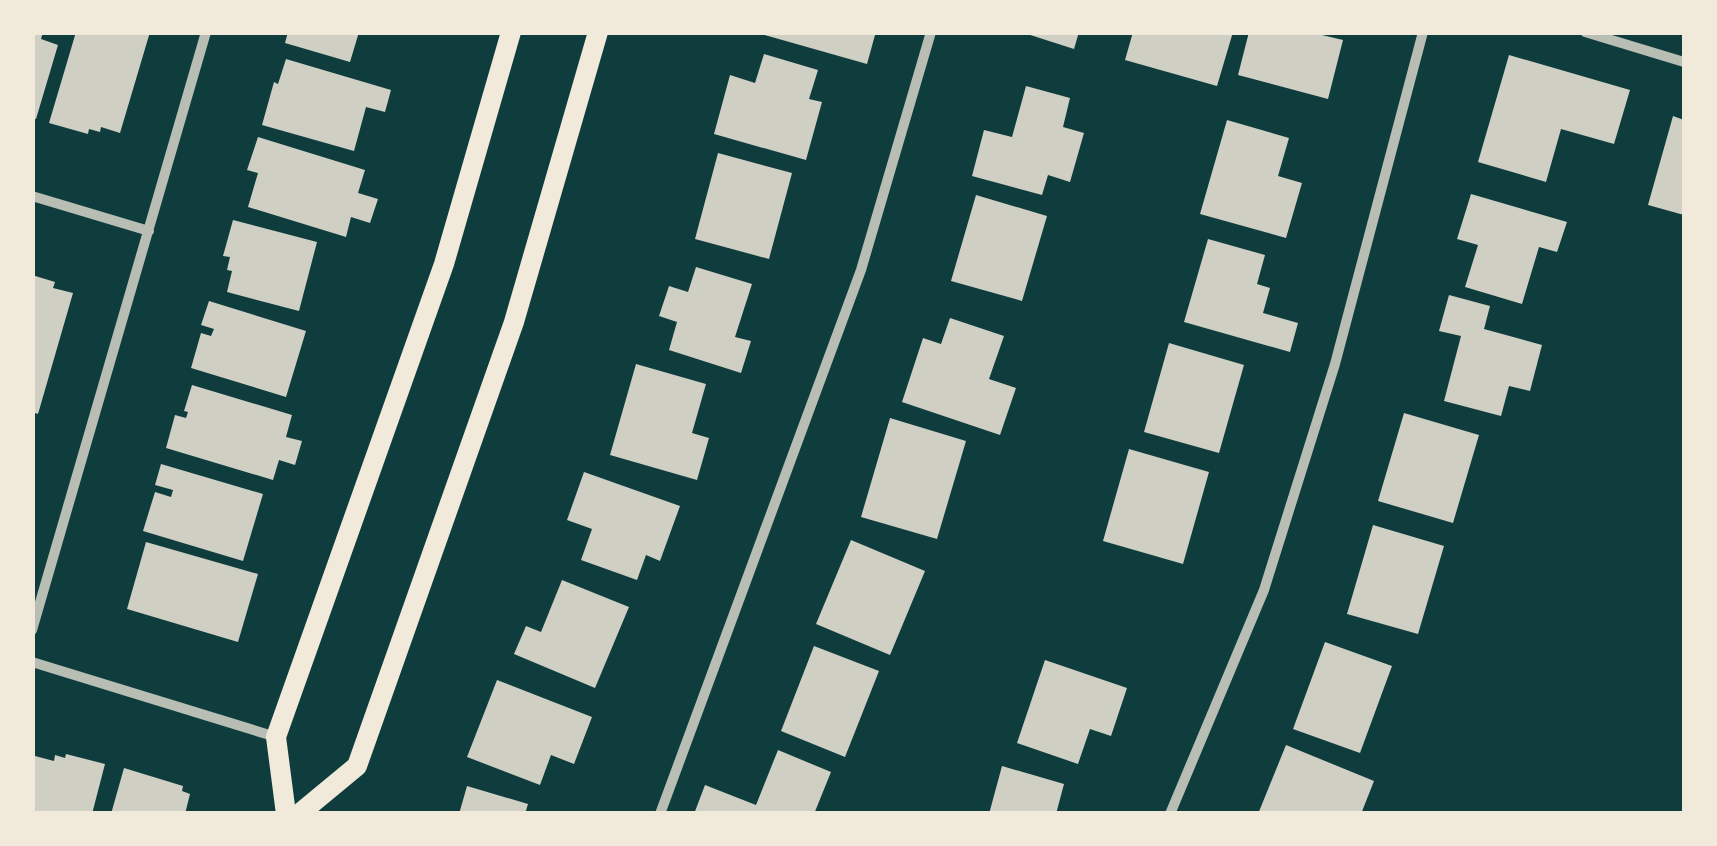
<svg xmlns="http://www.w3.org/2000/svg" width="1717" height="846" font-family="Figtree,sans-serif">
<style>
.building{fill:#cfcfc3}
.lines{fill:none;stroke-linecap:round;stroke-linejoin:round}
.minor{stroke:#b8beb3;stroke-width:10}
.secondary{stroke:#f1e9da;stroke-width:20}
</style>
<rect width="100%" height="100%" fill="#0f3d3e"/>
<path class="building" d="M 32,32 L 43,32 L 41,39 L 58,45 L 36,119 L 32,118 Z
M 76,32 L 150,32 L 120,133 L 101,127 L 100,132 L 89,129 L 88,134 L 49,123 Z
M 288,32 L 359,32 L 350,62 L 285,43 Z
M 867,32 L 875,35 L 867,64 L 761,34 Z
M 1021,32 L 1079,32 L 1074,49 Z
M 1133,32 L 1233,32 L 1217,86 L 1125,60 Z
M 1249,32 L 1323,32 L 1322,35 L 1343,40 L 1328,99 L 1238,75 Z
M 764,54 L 818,70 L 809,99 L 822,102 L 806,160 L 714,134 L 730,75 L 755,83 Z
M 1509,55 L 1630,90 L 1614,144 L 1561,129 L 1546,182 L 1478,162 Z
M 286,59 L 391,90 L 385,112 L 366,107 L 354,151 L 262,125 L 274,82 L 278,84 Z
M 1026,86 L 1070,98 L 1063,127 L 1084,133 L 1070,182 L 1048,175 L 1042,195 L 972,176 L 984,130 L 1012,137 Z
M 1673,116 L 1684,120 L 1684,215 L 1648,205 Z
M 1227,120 L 1289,138 L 1278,176 L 1302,183 L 1286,238 L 1200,214 Z
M 258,137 L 365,170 L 358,193 L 378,199 L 370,223 L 351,217 L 346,237 L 248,207 L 258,173 L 247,170 Z
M 718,153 L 792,173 L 769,259 L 695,239 Z
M 1471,194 L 1567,222 L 1557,252 L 1539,247 L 1522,304 L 1465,287 L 1478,245 L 1457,239 Z
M 976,195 L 1047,216 L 1022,301 L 951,281 Z
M 233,220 L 317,242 L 299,311 L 227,292 L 232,271 L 227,270 L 230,257 L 223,256 Z
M 1208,239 L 1265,255 L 1257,284 L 1270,288 L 1263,313 L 1298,323 L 1290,352 L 1184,322 Z
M 696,267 L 752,284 L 735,337 L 751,341 L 741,373 L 669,350 L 677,322 L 659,316 L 669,286 L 688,292 Z
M 32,275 L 55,282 L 53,288 L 73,293 L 38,414 L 32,412 Z
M 1449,295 L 1490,306 L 1484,329 L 1542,345 L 1530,391 L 1509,386 L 1501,416 L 1444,401 L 1461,336 L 1439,331 Z
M 209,301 L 306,331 L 286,397 L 191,368 L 201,333 L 211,336 L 214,329 L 201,325 Z
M 950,318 L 1004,336 L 989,379 L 1016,388 L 1000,435 L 902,402 L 923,338 L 941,344 Z
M 1169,343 L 1244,365 L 1219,453 L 1144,432 Z
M 636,364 L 706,384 L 692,433 L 709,438 L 697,480 L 610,455 Z
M 192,385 L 292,415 L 286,437 L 302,441 L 295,465 L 279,460 L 273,480 L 166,448 L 175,415 L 186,418 L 188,412 L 184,411 Z
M 1404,413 L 1479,435 L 1453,523 L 1378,501 Z
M 890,418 L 966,441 L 937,539 L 861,517 Z
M 1129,449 L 1209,472 L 1183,564 L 1103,541 Z
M 161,464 L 263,494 L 243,561 L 143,531 L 155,492 L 171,497 L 173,490 L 155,485 Z
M 584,472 L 680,506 L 660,561 L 646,555 L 637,580 L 581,560 L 592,529 L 567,520 Z
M 1373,525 L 1444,546 L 1418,634 L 1347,614 Z
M 851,540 L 925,571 L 890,655 L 816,624 Z
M 146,542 L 258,574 L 238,642 L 127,609 Z
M 562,580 L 629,607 L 595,688 L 514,654 L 526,626 L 541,632 Z
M 1325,642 L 1392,666 L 1360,753 L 1293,729 Z
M 814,646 L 879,671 L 845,757 L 781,731 Z
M 1045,660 L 1127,688 L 1111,736 L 1090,729 L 1078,764 L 1017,743 Z
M 497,680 L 592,717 L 574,764 L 551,755 L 540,785 L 467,757 Z
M 1286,745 L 1374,781 L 1361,814 L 1258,814 Z
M 778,750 L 831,772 L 814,814 L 694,814 L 705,785 L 756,805 Z
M 66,754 L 105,764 L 92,814 L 32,814 L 35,756 L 54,761 L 55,755 L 65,758 Z
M 1002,766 L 1064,784 L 1056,814 L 989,814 Z
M 124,768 L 183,786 L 182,791 L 190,794 L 185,814 L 111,814 Z
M 467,786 L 528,804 L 525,814 L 459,814 Z"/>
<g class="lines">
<path class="minor" d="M 1585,32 L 1684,62
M 32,196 L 149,231
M 32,630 L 206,32
M 32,662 L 276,737
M 660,814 L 861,270 L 931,32
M 1170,814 L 1264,590 L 1335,364 L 1423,32"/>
<path class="secondary" d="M 286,814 L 276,737 L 444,264 L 511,32
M 299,814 L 357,766 L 514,322 L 598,32"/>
</g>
<rect width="1717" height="846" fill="none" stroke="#f1e9da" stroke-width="70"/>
</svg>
